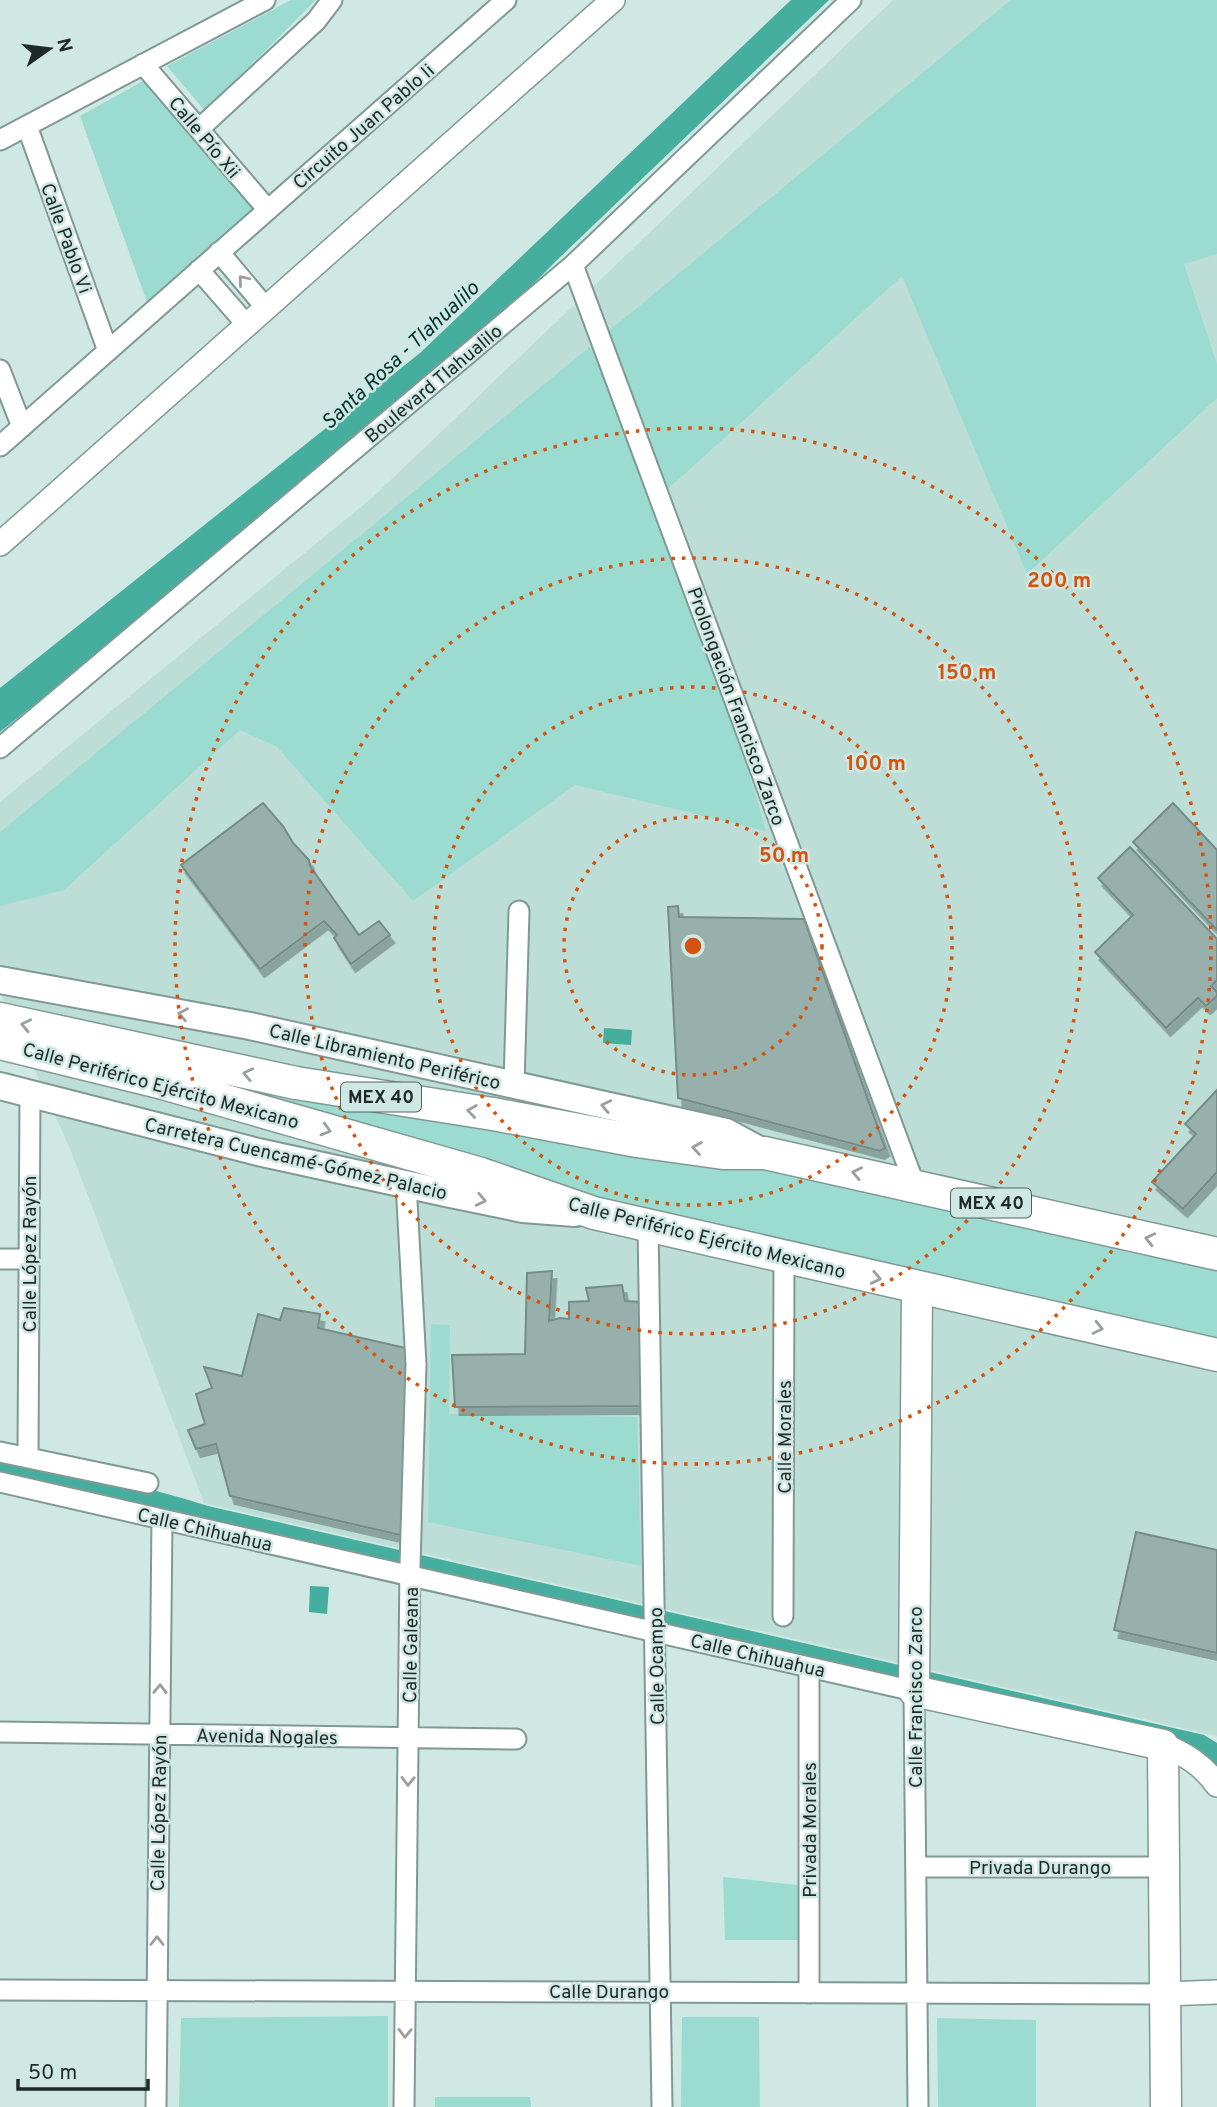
<svg xmlns="http://www.w3.org/2000/svg" width="1217" height="2107" font-family="Overpass,sans-serif">
<style>
.built{fill:#bcded7}
.green{fill:#9cdcd0}
.water{fill:#46ae9f}
.building{fill:#97b0ab;stroke:#748c87;stroke-width:2;filter:url(#shadow)}
.lines{fill:none;stroke-linecap:round;stroke-linejoin:round}
.minor-casing{stroke:#819995;stroke-width:23}
.tertiary-casing{stroke:#819995;stroke-width:26}
.secondary-casing{stroke:#819995;stroke-width:30}
.primary-casing{stroke:#819995;stroke-width:33}
.trunk-casing{stroke:#819995;stroke-width:35}
.minor{stroke:#fff;stroke-width:19}
.tertiary{stroke:#fff;stroke-width:23}
.secondary{stroke:#fff;stroke-width:26}
.primary{stroke:#fff;stroke-width:30}
.trunk{stroke:#fff;stroke-width:32}
.oneway{stroke:#9a9f9e}
.ring{fill:none;stroke:#d4540f;stroke-width:3.5;stroke-dasharray:3.5 7}
.labels{text-anchor:middle;stroke-width:5;stroke-linejoin:round;paint-order:stroke}
.shield{fill:#cfe8e3;stroke:#54625f;stroke-width:2}
.shield-label{font-size:18px;font-weight:bold;fill:#1f2927}
.street-label{font-size:19px;fill:#1f2927;stroke:#cfe8e3}
.water-label{font-size:21px;font-style:italic;fill:#01332d;stroke:#cfe8e3}
.centre{fill:#d4540f;stroke:#cfe8e3;stroke-width:3.5}
.ring-label{font-size:21px;text-anchor:middle;font-weight:bold;fill:#d4540f;stroke:#cfe8e3;stroke-width:5;stroke-linejoin:round;paint-order:stroke}
</style>
<defs>
<filter id="shadow"><feDropShadow dx="4.5" dy="8" stdDeviation="0" flood-color="#0004"/></filter>
</defs>
<rect width="100%" height="100%" fill="#cfe8e3"/>
<path class="built" d="M 893,0 L 1217,0 L 1217,1736 L 204,1503 L 71,1151 L 0,992 L 0,802 L 373,497 Z"/>
<path class="green" d="M 291,0 L 316,0 L 205,111 L 167,66 Z
M 1011,0 L 1217,0 L 1217,254 L 1184,264 L 1217,364 L 1217,398 L 1027,574 L 902,276 L 667,490 L 766,831 L 575,785 L 413,901 L 277,747 L 240,730 L 64,890 L 0,906 L 0,832 Z
M 143,81 L 256,208 L 148,305 L 80,116 Z
M 147,1063 L 717,1157 L 991,1214 L 1129,1253 L 1217,1269 L 1217,1365 L 597,1209 Z
M 431,1324 L 450,1325 L 449,1414 L 637,1417 L 641,1566 L 428,1522 Z
M 723,1877 L 798,1885 L 803,1940 L 725,1940 Z
M 388,2016 L 388,2107 L 179,2107 L 181,2018 Z
M 682,2017 L 759,2017 L 760,2107 L 681,2107 Z
M 937,2018 L 1036,2020 L 1036,2107 L 938,2107 Z
M 435,2097 L 530,2097 L 531,2107 L 435,2107 Z"/>
<path class="water" d="M 791,0 L 829,0 L 556,261 L 433,385 L 0,732 L 0,688 L 420,353 Z
M 604,1028 L 632,1030 L 631,1045 L 603,1043 Z
M 0,1459 C 70,1469 141,1485 208,1506 L 1204,1735 L 1217,1743 L 1217,1779 L 1207,1764 L 0,1476 Z
M 310,1586 L 329,1587 L 327,1614 L 309,1612 Z"/>
<path class="building" d="M 263,803 L 283,826 L 293,843 L 309,860 L 310,866 L 359,935 L 379,921 L 390,935 L 351,964 L 334,938 L 337,935 L 324,921 L 260,969 L 181,865 Z
M 1173,803 L 1217,850 L 1217,930 L 1133,842 Z
M 1130,847 L 1217,939 L 1217,980 L 1211,986 L 1217,992 L 1217,996 L 1206,1006 L 1198,998 L 1166,1028 L 1095,952 L 1133,915 L 1098,878 Z
M 678,906 L 679,917 L 804,919 L 885,1148 L 880,1151 L 678,1098 L 668,907 Z
M 1217,1090 L 1217,1172 L 1183,1209 L 1152,1182 L 1196,1134 L 1185,1124 Z
M 552,1271 L 549,1321 L 560,1318 L 569,1319 L 569,1302 L 589,1301 L 586,1288 L 622,1285 L 625,1301 L 642,1302 L 643,1406 L 455,1407 L 452,1355 L 525,1354 L 527,1273 Z
M 284,1308 L 320,1314 L 318,1328 L 410,1349 L 409,1537 L 230,1496 L 216,1444 L 196,1449 L 188,1430 L 205,1424 L 196,1394 L 212,1388 L 204,1367 L 242,1376 L 258,1314 L 280,1320 Z
M 1136,1532 L 1217,1550 L 1217,1653 L 1114,1630 Z"/>
<g class="lines">
<g class="minor-casing">
<path id="minor" d="M 143,64 L 268,210
M 27,126 L 108,351
M 199,129 L 316,21 L 332,0
M 0,140 L 265,0
M 219,252 L 266,308
M 573,265 L 915,1186
M 199,270 L 247,325
M 0,370 L 22,427
M 0,446 L 506,0
M 0,748 L 573,265 L 851,0
M 514,1085 L 519,911
M 648,1225 L 662,2107
M 0,1259 L 29,1259
M 0,1452 L 148,1483
M 28,1457 L 30,1093
M 0,1482 L 914,1691 L 918,2107
M 783,1616 L 784,1258
M 0,1732 L 516,1739
M 916,1867 L 1164,1867
M 0,1990 L 1165,1994
M 809,1993 L 809,1667
M 156,2107 L 162,1519
M 404,2107 L 410,1566 L 416,1364 L 406,1183"/>
</g>
<g class="tertiary-casing">
<path id="tertiary" d="M 0,544 L 613,0
M 1163,1745 C 1185,1754 1203,1765 1217,1785
M 1165,1994 L 1217,1992"/>
</g>
<g class="secondary-casing">
<path id="secondary" d="M 0,980 L 250,1026 L 726,1132 L 765,1153
M 0,1086 L 258,1152 L 446,1193 L 523,1209 L 575,1213"/>
</g>
<g class="primary-casing">
<path id="primary" d="M 917,1287 L 914,1691 L 1163,1745 L 1166,2107"/>
</g>
<g class="trunk-casing">
<path id="trunk" d="M 0,1019 L 296,1083 L 493,1114 L 637,1141 L 723,1153 L 765,1153 L 1217,1254
M 0,1043 L 163,1083 L 481,1174 L 594,1213 L 1217,1355"/>
</g>
<use href="#minor" class="minor"/>
<use href="#tertiary" class="tertiary"/>
<use href="#secondary" class="secondary"/>
<use href="#primary" class="primary"/>
<use href="#trunk" class="trunk"/>
</g>
<defs><path id="oneway-chevron" d="M-2-3.5L2.5 0L-2 3.5" fill="none" stroke-width="1.6" stroke-linecap="round" stroke-linejoin="round" transform="scale(1.75)"/></defs>
<g class="oneway">
<use href="#oneway-chevron" transform="translate(243 280) rotate(-130)"/>
<use href="#oneway-chevron" transform="translate(183 1014) rotate(-169)"/>
<use href="#oneway-chevron" transform="translate(26 1025) rotate(-167)"/>
<use href="#oneway-chevron" transform="translate(248 1074) rotate(-168)"/>
<use href="#oneway-chevron" transform="translate(606 1106) rotate(-168)"/>
<use href="#oneway-chevron" transform="translate(472 1111) rotate(-172)"/>
<use href="#oneway-chevron" transform="translate(326 1130) rotate(16)"/>
<use href="#oneway-chevron" transform="translate(697 1148) rotate(-171)"/>
<use href="#oneway-chevron" transform="translate(857 1173) rotate(-168)"/>
<use href="#oneway-chevron" transform="translate(481 1200) rotate(12)"/>
<use href="#oneway-chevron" transform="translate(1150 1239) rotate(-167)"/>
<use href="#oneway-chevron" transform="translate(876 1278) rotate(12)"/>
<use href="#oneway-chevron" transform="translate(1098 1328) rotate(13)"/>
<use href="#oneway-chevron" transform="translate(160 1689) rotate(-89)"/>
<use href="#oneway-chevron" transform="translate(408 1781) rotate(91)"/>
<use href="#oneway-chevron" transform="translate(157 1941) rotate(-90)"/>
<use href="#oneway-chevron" transform="translate(405 2033) rotate(91)"/>
</g>
<g class="ring">
<circle cx="693" cy="946" r="129"/>
<circle cx="693" cy="946" r="259"/>
<circle cx="693" cy="946" r="388"/>
<circle cx="693" cy="946" r="518"/>
</g>
<g class="labels">
<g class="shield">
<rect x="341" y="1082.5" width="80" height="29" rx="5"/>
<rect x="951" y="1188.5" width="80" height="29" rx="5"/>
</g>
<g class="shield-label">
<text x="381" y="1103">MEX 40</text>
<text x="991" y="1209">MEX 40</text>
</g>
<g class="street-label">
<text transform="translate(363 126) rotate(-41)" y="7">Circuito Juan Pablo Ii</text>
<text transform="translate(205 137) rotate(50)" y="7">Calle Pío Xii</text>
<text transform="translate(67 238) rotate(70)" y="7">Calle Pablo Vi</text>
<text transform="translate(433 383) rotate(-40)" y="7">Boulevard Tlahualilo</text>
<text transform="translate(737 706) rotate(70)" y="7">Prolongación Francisco Zarco</text>
<text transform="translate(385 1056) rotate(13)" y="7">Calle Libramiento Periférico</text>
<text transform="translate(161 1085) rotate(15)" y="7">Calle Periférico Ejército Mexicano</text>
<text transform="translate(296 1158) rotate(13)" y="7">Carretera Cuencamé-Gómez Palacio</text>
<text transform="translate(707 1237) rotate(14)" y="7">Calle Periférico Ejército Mexicano</text>
<text transform="translate(29 1254) rotate(-90)" y="7">Calle López Rayón</text>
<text transform="translate(784 1437) rotate(-90)" y="7">Calle Morales</text>
<text transform="translate(205 1529) rotate(13)" y="7">Calle Chihuahua</text>
<text transform="translate(410 1645) rotate(-89)" y="7">Calle Galeana</text>
<text transform="translate(758 1655) rotate(13)" y="7">Calle Chihuahua</text>
<text transform="translate(656 1666) rotate(-91)" y="7">Calle Ocampo</text>
<text transform="translate(915 1697) rotate(-90)" y="7">Calle Francisco Zarco</text>
<text transform="translate(267 1736) rotate(1)" y="7">Avenida Nogales</text>
<text transform="translate(158 1813) rotate(-89)" y="7">Calle López Rayón</text>
<text transform="translate(809 1830) rotate(-90)" y="7">Privada Morales</text>
<text x="1040" y="1874">Privada Durango</text>
<text x="609" y="1998">Calle Durango</text>
</g>
<g class="water-label">
<text transform="translate(400 355) rotate(-43)" y="7">Santa Rosa - Tlahualilo</text>
</g>
</g>
<circle cx="693" cy="946" r="10" class="centre"/>
<g class="ring-label">
<text x="1059" y="587">200 m</text>
<text x="967" y="679">150 m</text>
<text x="876" y="770">100 m</text>
<text x="784" y="862">50 m</text>
</g>
<g transform="translate(49 49) rotate(76)" stroke="#cfe8e3" stroke-width="5" paint-order="stroke">
<path d="M0-5L12 26L0 18L-12 26Z" fill="#1f2927"/>
<text y="-10" font-size="19" font-weight="bold" text-anchor="middle" fill="#1f2927">N</text>
</g>
<path d="M18 2079v10h130v-10" fill="none" stroke="#1f2927" stroke-width="3.5"/>
<text x="28" y="2079" font-size="21" fill="#1f2927" stroke="#cfe8e3" stroke-width="5" paint-order="stroke">50 m</text>
</svg>
